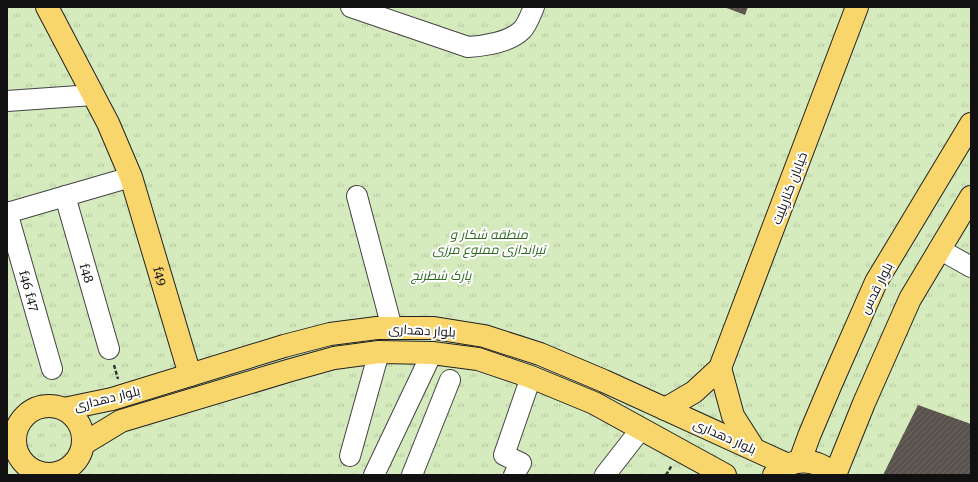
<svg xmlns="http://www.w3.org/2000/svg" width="978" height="482" font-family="'Roboto Serif',Cairo,serif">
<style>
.grass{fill:url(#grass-tufts)}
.building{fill:url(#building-hatch)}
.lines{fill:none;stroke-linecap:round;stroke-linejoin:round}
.minor-casing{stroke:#444;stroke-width:22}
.major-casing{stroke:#222;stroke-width:24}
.path{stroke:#333;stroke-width:2.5;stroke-dasharray:4 2;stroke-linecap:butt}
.minor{stroke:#fff;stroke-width:20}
.major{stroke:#f9d66b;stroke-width:22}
.labels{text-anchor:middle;stroke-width:4;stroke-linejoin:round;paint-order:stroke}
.street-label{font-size:13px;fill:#111;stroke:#fff}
.park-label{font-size:13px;font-style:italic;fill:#2f6b1f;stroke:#fff}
</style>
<defs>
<pattern id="grass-tufts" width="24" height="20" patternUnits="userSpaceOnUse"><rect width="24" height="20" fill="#d5ebbd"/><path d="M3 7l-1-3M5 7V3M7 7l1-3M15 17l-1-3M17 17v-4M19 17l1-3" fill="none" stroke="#b6c8a1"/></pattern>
<pattern id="building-hatch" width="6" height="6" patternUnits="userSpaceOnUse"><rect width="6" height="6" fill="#5a524d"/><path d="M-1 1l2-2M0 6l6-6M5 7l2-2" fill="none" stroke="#6d6662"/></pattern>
</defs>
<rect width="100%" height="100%" fill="#fffdf5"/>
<path class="grass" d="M 7,7 L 971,7 L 971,475 L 7,475 Z"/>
<path class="building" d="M 724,7 L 748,7 L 745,15 Z
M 918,405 L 971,424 L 971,475 L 883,475 Z"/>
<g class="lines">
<g class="minor-casing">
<g id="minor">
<path d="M 351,7 L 468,47 C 484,46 510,42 522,30 C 527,25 531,14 534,7"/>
<path d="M 7,101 L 93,95"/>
<path id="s1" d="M 65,196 L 109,349"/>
<path d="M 357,196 L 392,328"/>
<path id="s2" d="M 7,212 L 52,369"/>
<path d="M 7,213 L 131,177"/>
<path d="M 939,249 L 971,267"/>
<path d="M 350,456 L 379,352"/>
<path d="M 374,475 L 432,353"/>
<path d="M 412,475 L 450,380"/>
<path d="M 514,475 L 521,463 L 504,455 L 531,377"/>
<path d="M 605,475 L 641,429"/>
</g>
</g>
<g class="major-casing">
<g id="major">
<path id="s3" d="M 47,7 L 108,123 L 131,177 L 190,375"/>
<path d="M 720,368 L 733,416 L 754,449"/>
<circle cx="49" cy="440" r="34"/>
<path d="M 64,409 L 112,399 L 284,346 L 330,334 L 377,328 L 434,328 L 484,336 L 540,354 L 604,381 L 788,465"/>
<path d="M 665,409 L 694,392 L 720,368 L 857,7"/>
<path d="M 83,444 L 121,421 L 291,370 L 334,358 L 379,352 L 432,353 L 478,359 L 531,377 L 594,403 L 725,475"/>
<path d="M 800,461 L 809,436 L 831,384 L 876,282 L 971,124"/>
<path d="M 774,475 C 793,456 816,458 835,475"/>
<path d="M 835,475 L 864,403 L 910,299 L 971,197"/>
</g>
</g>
<path class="path" d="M 114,365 L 118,379
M 666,475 L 672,465"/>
<use href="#minor" class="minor"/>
<use href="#major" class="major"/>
</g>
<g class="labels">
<g class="street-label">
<text transform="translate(789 188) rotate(-69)" y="5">خیابان کنارپلیت</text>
<text dy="5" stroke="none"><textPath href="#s1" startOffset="80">f48</textPath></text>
<text dy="5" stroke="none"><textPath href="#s3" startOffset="293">f49</textPath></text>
<text transform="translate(876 288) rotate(-63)" y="5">بلوار قدس</text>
<text dy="5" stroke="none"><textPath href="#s2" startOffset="82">f46 f47</textPath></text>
<text transform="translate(422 330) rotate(3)" y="5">بلوار دهداری</text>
<text transform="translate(107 398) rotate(-14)" y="5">بلوار دهداری</text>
<text transform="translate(725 436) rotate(24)" y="5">بلوار دهداری</text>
</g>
<g class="park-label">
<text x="489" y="239">منطقه شکار و<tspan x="489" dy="15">تیراندازی ممنوع مرزی</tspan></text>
<text x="441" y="280">پارک شطرنج</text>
</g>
</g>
<rect width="978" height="482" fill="none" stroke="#111111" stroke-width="16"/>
</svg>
